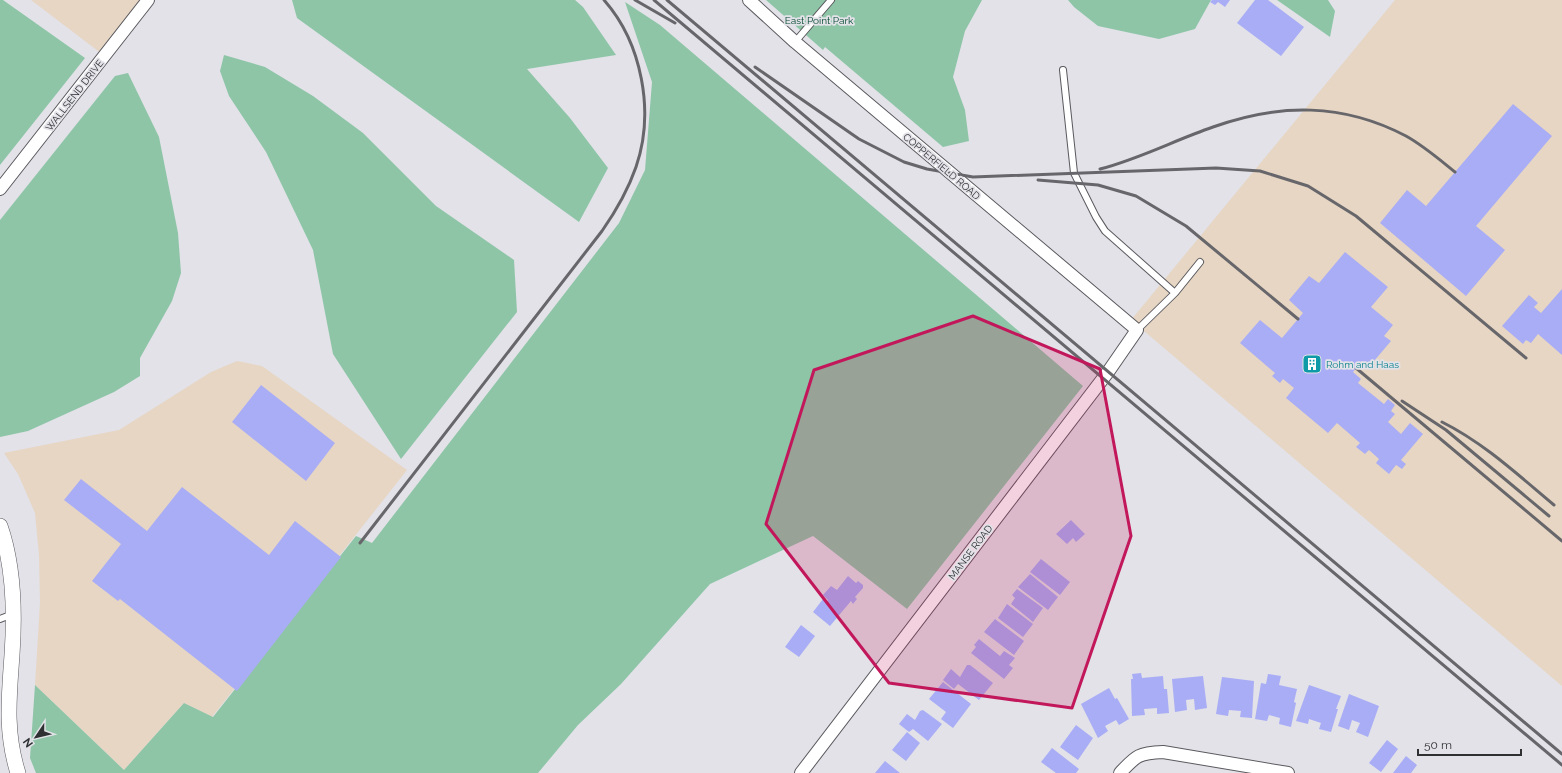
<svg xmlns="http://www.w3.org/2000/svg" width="1562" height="773" font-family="Raleway,sans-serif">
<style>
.industrial{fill:#e7d6c4}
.green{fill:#8ec5a7}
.building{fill:#a9adf5}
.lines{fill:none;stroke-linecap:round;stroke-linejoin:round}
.service-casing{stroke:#5a5a5f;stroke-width:8}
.minor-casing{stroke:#5a5a5f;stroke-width:14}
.tertiary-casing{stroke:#5a5a5f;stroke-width:16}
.service{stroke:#fff;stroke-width:6}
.minor{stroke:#fff;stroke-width:12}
.tertiary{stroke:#fff;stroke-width:15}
.rail{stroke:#67676b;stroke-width:3}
.marked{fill:#c2185b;fill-opacity:0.2;stroke:#c2185b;stroke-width:3;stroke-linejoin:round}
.labels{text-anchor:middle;stroke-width:3.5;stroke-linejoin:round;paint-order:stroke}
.park-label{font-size:10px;fill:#01482d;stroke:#e2e2e8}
.street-label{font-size:10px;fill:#2f3032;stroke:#e2e2e8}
.culture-label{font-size:10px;fill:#0d838f;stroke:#e2e2e8;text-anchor:start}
</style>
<rect width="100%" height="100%" fill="#e2e2e8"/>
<path class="industrial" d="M 31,0 L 146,0 L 102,54 Z
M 1395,0 L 1562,0 L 1562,686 L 1131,320 Z
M 237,361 L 262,366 L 407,470 L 212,717 L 184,703 L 124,770 L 35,685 L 40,603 L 39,555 L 35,513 L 18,474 L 4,453 L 119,430 L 211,372 Z"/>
<path class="green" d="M 0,0 L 3,0 L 85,58 L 0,165 Z
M 292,0 L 575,0 L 583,7 L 616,55 L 527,69 L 570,118 L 608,168 L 579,222 L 297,18 Z
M 766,0 L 982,0 L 965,31 L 953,77 L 965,110 L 969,141 L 943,147 L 825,47 L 823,50 Z
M 1068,0 L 1211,0 L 1195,29 L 1159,39 L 1098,26 L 1074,7 Z
M 1277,0 L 1328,0 L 1335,11 L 1330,37 Z
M 625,2 L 660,25 L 1083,386 L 907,609 L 813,536 L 710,584 L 621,684 L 578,725 L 538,773 L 36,773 L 30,758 L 35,685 L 124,770 L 184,703 L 213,717 L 356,536 L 372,543 L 619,223 L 645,170 L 652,82 Z
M 224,55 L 265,67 L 313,96 L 363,133 L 436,206 L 514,260 L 517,312 L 401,459 L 333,354 L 313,250 L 266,152 L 229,96 L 220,71 Z
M 128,73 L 159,137 L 178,233 L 181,273 L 172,301 L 140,358 L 140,376 L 114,392 L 28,431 L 0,437 L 0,220 L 115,76 Z"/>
<path class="building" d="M 1212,0 L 1230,0 L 1225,7 L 1218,2 L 1215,5 L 1210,2 Z
M 1255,0 L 1268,0 L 1304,27 L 1281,56 L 1237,23 Z
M 1513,104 L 1552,136 L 1476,226 L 1505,250 L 1466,296 L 1380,223 L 1407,190 L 1426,206 Z
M 1345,252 L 1388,287 L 1371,307 L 1393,325 L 1384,336 L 1391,341 L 1369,367 L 1362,361 L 1353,372 L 1361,379 L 1358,383 L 1384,404 L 1388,399 L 1395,405 L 1391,411 L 1395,414 L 1388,422 L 1401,434 L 1410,423 L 1423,434 L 1401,460 L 1406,464 L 1402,469 L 1396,465 L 1389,474 L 1376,463 L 1379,459 L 1369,450 L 1365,454 L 1356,447 L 1360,443 L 1337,423 L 1328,433 L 1286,398 L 1294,388 L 1283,379 L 1280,383 L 1272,376 L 1275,373 L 1240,343 L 1260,320 L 1282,338 L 1303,313 L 1289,300 L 1309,276 L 1319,283 Z
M 1562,289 L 1562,355 L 1538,334 L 1531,343 L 1526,340 L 1523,344 L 1502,326 L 1529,295 L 1538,303 L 1534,307 L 1541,313 Z
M 261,385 L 335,443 L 306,481 L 232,422 Z
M 81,479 L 147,531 L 182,487 L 269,555 L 295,521 L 341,557 L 237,691 L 120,599 L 118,601 L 92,581 L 121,544 L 64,500 Z
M 1071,520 L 1085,534 L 1076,542 L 1073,538 L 1067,544 L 1056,534 Z
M 1041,559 L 1070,582 L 1060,595 L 1030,572 Z
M 1030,574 L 1058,597 L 1048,610 L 1018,587 Z
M 848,576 L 856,583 L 858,581 L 863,585 L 863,588 L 855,597 L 857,599 L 853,604 L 851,601 L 830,626 L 813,612 L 823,599 L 826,602 L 828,600 L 823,595 L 831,586 L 837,590 Z
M 1017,589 L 1043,608 L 1033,622 L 1011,604 L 1015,598 L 1012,595 Z
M 1007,604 L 1033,624 L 1023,637 L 998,618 Z
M 995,619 L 1024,641 L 1014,655 L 984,632 Z
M 801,625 L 815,636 L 799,657 L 785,647 Z
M 979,639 L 1000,656 L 1004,651 L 1015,658 L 1009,665 L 1013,668 L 1004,679 L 971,653 L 976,647 L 974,645 Z
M 967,665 L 970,665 L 993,683 L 979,700 L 958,684 L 954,689 L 943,680 L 951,669 L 960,677 Z
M 1141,673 L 1142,678 L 1163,676 L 1164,689 L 1167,689 L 1169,713 L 1157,714 L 1157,708 L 1144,709 L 1145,715 L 1132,716 L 1131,679 L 1133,679 L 1132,674 Z
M 1268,674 L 1281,676 L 1279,685 L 1297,689 L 1294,702 L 1296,703 L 1291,727 L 1279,724 L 1280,718 L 1269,715 L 1267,721 L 1255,719 L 1261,683 L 1266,684 Z
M 1203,676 L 1207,708 L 1195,710 L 1194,699 L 1186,700 L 1187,710 L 1175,712 L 1172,679 Z
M 1222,677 L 1254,681 L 1252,718 L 1240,717 L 1241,711 L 1229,710 L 1228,716 L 1216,714 Z
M 943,682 L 971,704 L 953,728 L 941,719 L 946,712 L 929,699 Z
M 1309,685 L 1341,696 L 1336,709 L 1338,709 L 1331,732 L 1319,729 L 1321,723 L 1309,719 L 1308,724 L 1296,721 Z
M 1109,688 L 1115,699 L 1117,698 L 1129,719 L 1119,725 L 1116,720 L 1105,726 L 1108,731 L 1098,738 L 1081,704 Z
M 1349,694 L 1379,706 L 1368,737 L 1356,732 L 1360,723 L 1352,720 L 1349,730 L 1338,726 Z
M 923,710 L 942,724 L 928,741 L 913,729 L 909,732 L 899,724 L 907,714 L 915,720 L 920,711 Z
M 1076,725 L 1093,738 L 1078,760 L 1060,747 Z
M 907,732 L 920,743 L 906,761 L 892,750 Z
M 1387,740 L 1398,749 L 1381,772 L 1369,763 Z
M 1052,748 L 1079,769 L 1076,773 L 1056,773 L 1041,762 Z
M 1406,756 L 1417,765 L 1411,773 L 1393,773 Z
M 885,761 L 900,773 L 875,773 Z"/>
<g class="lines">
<g class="service-casing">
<path id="service" d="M 795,42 L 831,0
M 1063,70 L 1074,173 L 1096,217 L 1105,231 L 1175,293 L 1137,330
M 1175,293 L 1200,262
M 0,619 L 13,614"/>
</g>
<g class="minor-casing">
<path id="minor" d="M 749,0 L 795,42 L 1137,330 L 1108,372 L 801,773
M 0,189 L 148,0
M 1120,773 C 1136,756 1138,753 1163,752 L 1288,773"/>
</g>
<g class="tertiary-casing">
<path id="tertiary" d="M 0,526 C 14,566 15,612 12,655 C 9,697 5,732 18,773"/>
</g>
<use href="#service" class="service"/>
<use href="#minor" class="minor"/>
<use href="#tertiary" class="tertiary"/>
<path class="rail" d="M 635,0 L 675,23
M 654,0 L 1562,765
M 667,0 L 1562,754
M 755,67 L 859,139 L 904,162 L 927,169 L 973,177 L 1216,168 L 1260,171 L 1308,186 L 1356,216 L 1526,358
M 1100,169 C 1139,159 1175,140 1213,127 C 1280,103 1343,103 1406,136 C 1424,146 1440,160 1455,172
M 1038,180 L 1098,185 L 1136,196 L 1186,226 L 1298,319
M 1356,368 L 1562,541
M 1402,401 L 1446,430 L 1549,516
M 1442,422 C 1484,443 1518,475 1554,505
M 360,543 L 602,231 C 616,211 628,190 636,167 C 655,112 642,43 604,0"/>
</g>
<path class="marked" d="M 973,316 L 1100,369 L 1131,536 L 1072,708 L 889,683 L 766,524 L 814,370 Z"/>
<defs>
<g id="building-square" transform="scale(1)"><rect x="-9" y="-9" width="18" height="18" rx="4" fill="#0f9aa8" stroke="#e2e2e8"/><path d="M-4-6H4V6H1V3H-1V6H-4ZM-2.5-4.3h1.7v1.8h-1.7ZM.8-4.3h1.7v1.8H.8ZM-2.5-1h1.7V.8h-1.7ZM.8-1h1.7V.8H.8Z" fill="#fff"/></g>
</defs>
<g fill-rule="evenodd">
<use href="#building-square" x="1312" y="364"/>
</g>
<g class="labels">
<g class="park-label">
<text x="819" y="24">East Point Park</text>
</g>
<g class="street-label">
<text transform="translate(74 95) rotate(-52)" y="4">WALLSEND DRIVE</text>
<text transform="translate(942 166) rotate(40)" y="4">COPPERFIELD ROAD</text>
<text transform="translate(970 552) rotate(-53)" y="4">MANSE ROAD</text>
</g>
<g class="culture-label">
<text x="1326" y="368">Rohm and Haas</text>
</g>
</g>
<g transform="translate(36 737) rotate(235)" stroke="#e2e2e8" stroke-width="3" paint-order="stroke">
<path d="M0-3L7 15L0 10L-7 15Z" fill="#2f3032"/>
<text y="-6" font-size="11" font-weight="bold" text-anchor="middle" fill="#2f3032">N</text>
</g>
<path d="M1418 749v6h103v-6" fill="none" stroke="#2f3032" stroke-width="2"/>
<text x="1424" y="749" font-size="12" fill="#2f3032" stroke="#e2e2e8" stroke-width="3" paint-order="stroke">50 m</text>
</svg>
